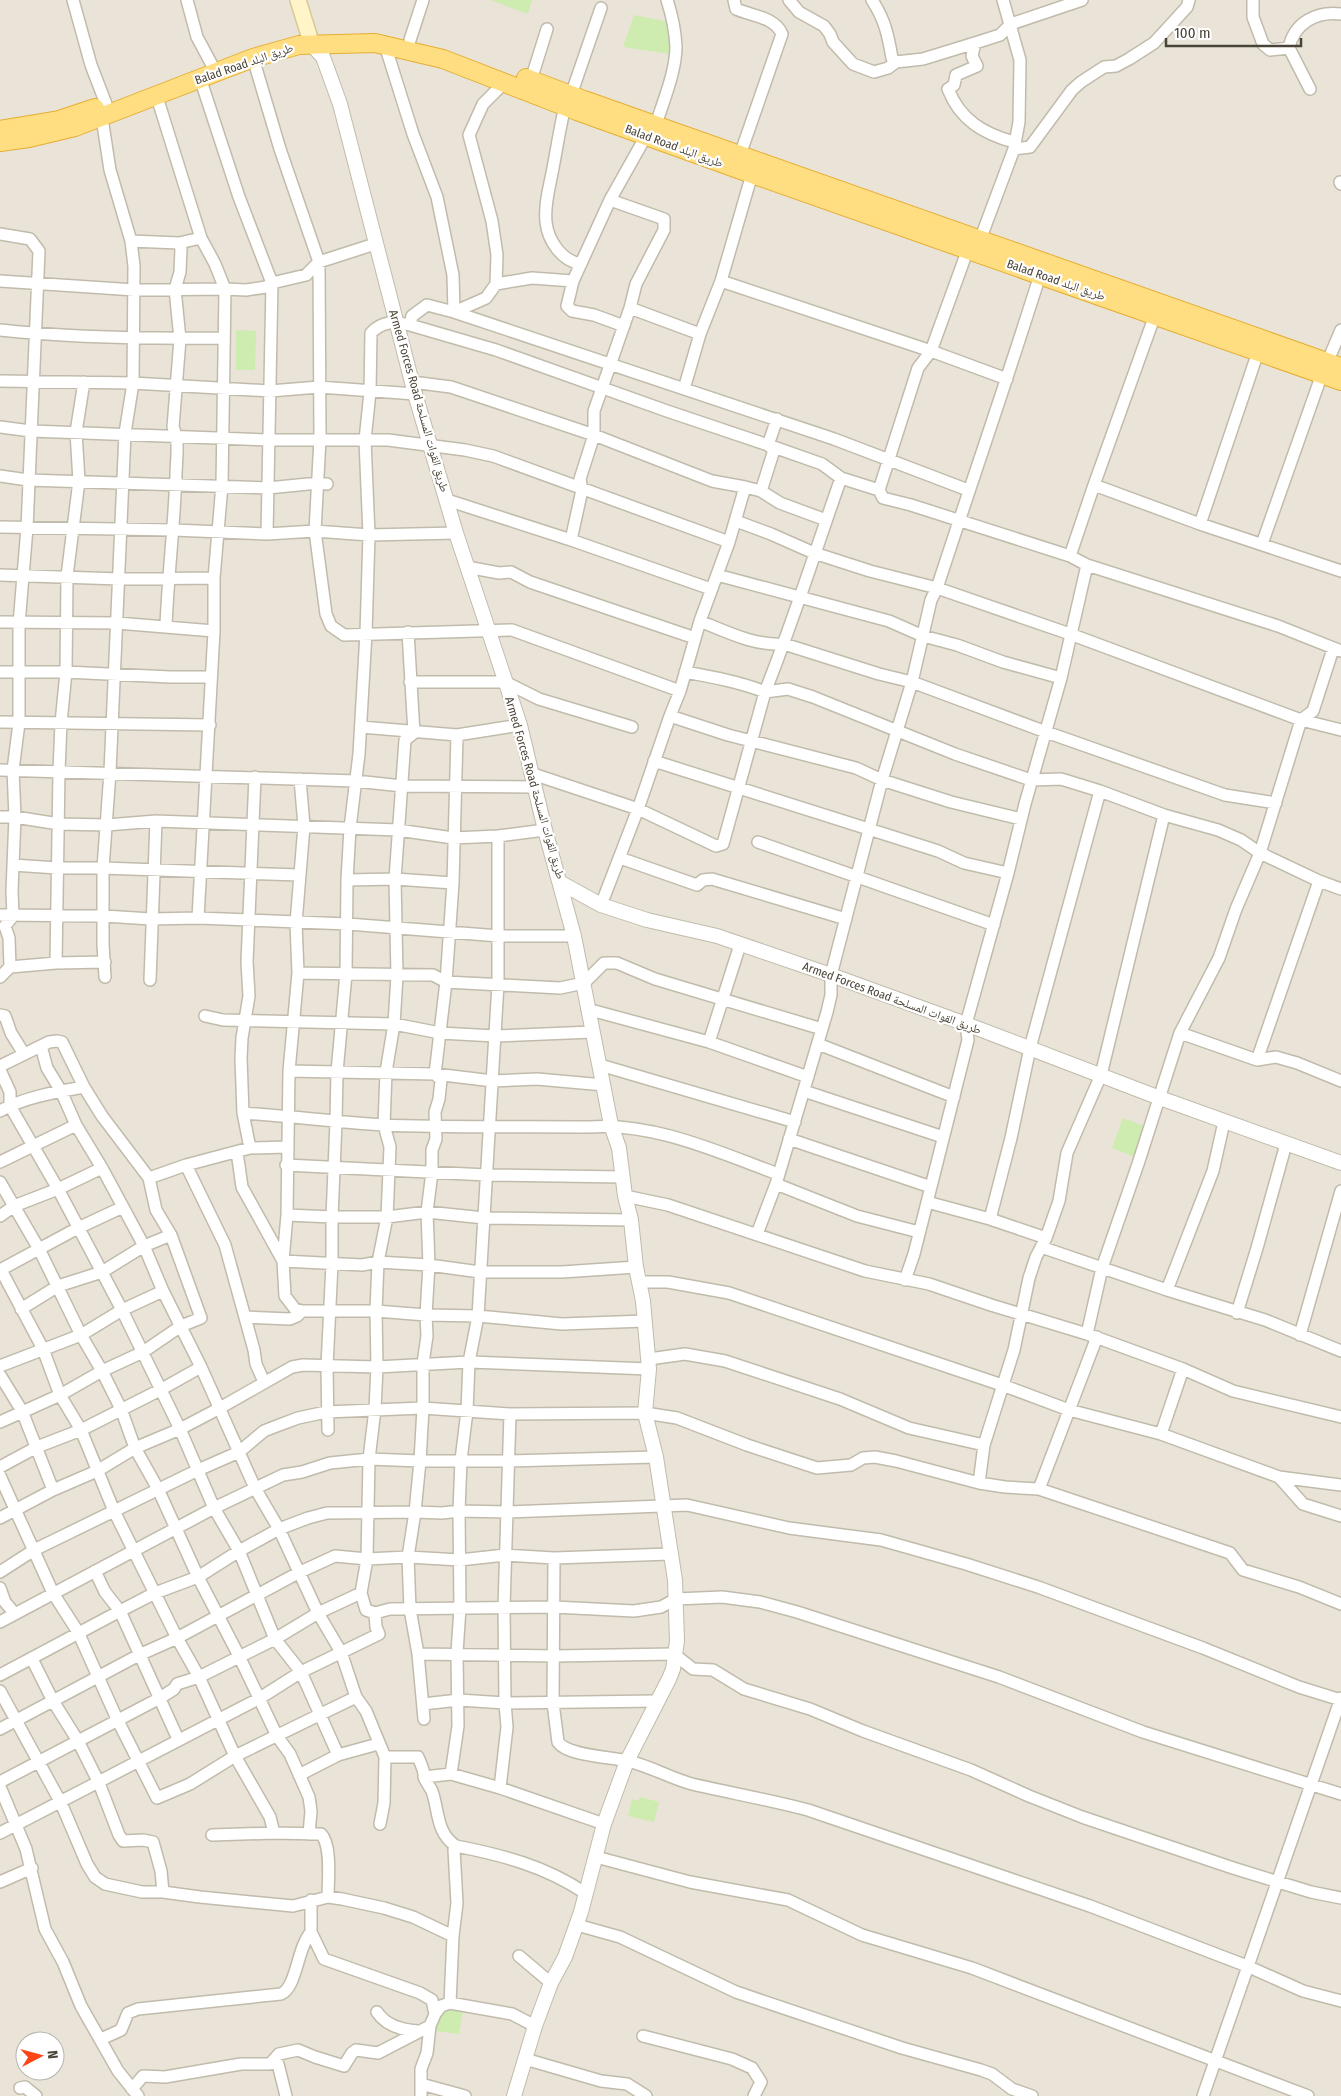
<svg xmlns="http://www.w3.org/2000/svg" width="1341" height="2096" font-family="'Fira Sans Condensed','Noto Naskh Arabic',sans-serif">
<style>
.residential{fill:#e9e4d7;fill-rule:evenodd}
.green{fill:#ceebb0}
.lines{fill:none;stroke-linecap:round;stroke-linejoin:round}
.minor-casing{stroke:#c1bbab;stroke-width:14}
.tertiary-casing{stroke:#c1bbab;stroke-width:16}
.secondary-casing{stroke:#d8c997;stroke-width:18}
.trunk-casing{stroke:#e6ad32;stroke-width:20}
.minor{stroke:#fff;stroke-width:11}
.tertiary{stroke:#fff;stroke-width:14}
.secondary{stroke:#fff5c9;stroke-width:15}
.trunk{stroke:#ffde81;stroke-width:18}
.labels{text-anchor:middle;stroke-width:4.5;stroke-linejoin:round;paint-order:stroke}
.street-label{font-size:12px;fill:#4a4337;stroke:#fff}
</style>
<rect width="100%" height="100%" fill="#f5f2e9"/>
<path class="residential" d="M 0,0 L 1341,0 L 1341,2096 L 0,2096 ZM 25,2041 L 55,2041 L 55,2071 L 25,2071 Z"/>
<path class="green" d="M 491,0 L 532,0 L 528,14 Z
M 634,15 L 669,22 L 670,54 L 623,47 Z
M 236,330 L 256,331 L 255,370 L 236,370 Z
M 1123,1118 L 1147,1127 L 1135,1157 L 1112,1148 Z
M 640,1797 L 659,1802 L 654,1822 L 628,1816 L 632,1799 L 638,1801 Z
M 444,2008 L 463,2011 L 459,2034 L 436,2031 Z"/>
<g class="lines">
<g class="minor-casing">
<path id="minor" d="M 73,0 L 91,65 L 106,104
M 187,0 L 197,37 L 212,65
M 734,0 L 736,9 C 752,16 775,17 782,34 L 740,155
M 789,0 L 799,12 L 824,26 L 830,34 L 833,42 L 853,64 L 874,72 L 888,68 L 896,62 L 923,59 L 975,43 L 1000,35 L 1011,24 L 1082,0
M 872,0 C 885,20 888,35 892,58 L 896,62
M 1253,0 L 1253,17 L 1263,44 L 1270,50 L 1289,48
M 410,40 L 423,0
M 975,43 L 972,56 L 977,66 L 956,75 L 954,85 L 948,89 C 960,120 984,134 1014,142
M 385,45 L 413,134 L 437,197 L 453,275 L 454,312 L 834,439 L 968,490
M 253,58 L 280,149 L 319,262 L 320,439 L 315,531 L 326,614 L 331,626 L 344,635 L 512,630 L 680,691
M 200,78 L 239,197 L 272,283 L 267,534
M 531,80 L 547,29
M 1310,89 L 1289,48 C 1294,23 1316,11 1341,14
M 571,95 L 601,8
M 157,97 L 201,238 L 215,264 L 225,289 L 222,485 L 214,578 L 214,631 L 198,918
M 565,106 C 560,127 557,147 553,168 C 550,185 544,204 546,222 C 548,241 562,261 581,264
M 102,118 L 110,170 L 131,241 L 134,266 L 133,383 L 125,433 L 110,772 L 103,868 L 103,944 L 105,977
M 656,125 C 663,101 676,72 676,46 C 675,30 672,15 667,0
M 1014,149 L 1030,147 L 1072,90 L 1081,82 L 1104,67 L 1116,66 L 1129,59 L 1154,43 L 1187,7 L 1189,0
M 1340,182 L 1341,184
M 0,234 L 30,239 L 39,251 L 27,528 L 19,624 L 19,723 L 13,770 L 15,817 L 12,891 L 13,916 L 5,926 L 9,938 L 10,967 L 0,977
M 980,240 L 1014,149 L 1019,122 L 1020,60 L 1003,0
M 131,241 L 179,243 L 201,238
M 968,249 L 931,351 L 918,368 L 879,490 L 883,498 L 911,505 L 1070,556 L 1087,565 L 1278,626 L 1341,651
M 0,281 L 135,290 L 225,289 L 246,290 L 266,287 L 272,283 L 306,275 L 319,262 L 375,244
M 573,281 L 567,306 L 572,311 L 594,315 L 624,326
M 721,281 L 931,351 L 1007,379
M 496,284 L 497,255 L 492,221 L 469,135 L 483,104 L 505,82
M 630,308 L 700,334
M 410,325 L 496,350 L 667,411 L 768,445 L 822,464 L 841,478
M 0,330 C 74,338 150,339 224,338
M 1327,363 L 1341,330
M 0,381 L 133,383 L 270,391 L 319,387 L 415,394
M 84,382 L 76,432 L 79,481 L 67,576 L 66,672 L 61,723 L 59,771 L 56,963 L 105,962
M 412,382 L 451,387 L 594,435 L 712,481 L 745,487 L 729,542 L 700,621 L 680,691 L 670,716 L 638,809 L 601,905
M 684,389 L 700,334 L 721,281 L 752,174
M 0,427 L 31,431 L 268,440 L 388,440 L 465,450 L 493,456 L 729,542
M 0,476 L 28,480 L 268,488 L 318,483 L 327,484
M 1094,485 L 1200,524 L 1341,571
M 745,487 L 761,491 L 774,450 L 768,445 L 777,419
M 761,491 L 780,503 L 826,520
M 447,500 L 571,540 L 711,589
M 736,521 L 771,534 L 814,553 L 870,571 L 937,588 L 1070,634 L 1301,720 L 1341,730
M 1200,524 L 1258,352
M 0,527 L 174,530 L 267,534 L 315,531 L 369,535 L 456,533
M 571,540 L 582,490 L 580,479 L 594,435 L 594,411 L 630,308 L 636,284 L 664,230 L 664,219 L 610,200
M 1262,544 L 1322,374
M 1070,556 L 1094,485 L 1155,315
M 467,567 L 499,573 L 511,572 L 530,582 L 695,638
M 0,575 L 120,579 L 214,578
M 717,575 L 889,621 L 923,636 L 957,645 L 1003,662 L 1061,678
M 700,621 C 727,632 755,646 784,644 L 879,674 L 912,682 L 1046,732 L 1225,795 L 1276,803
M 0,622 L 117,623 L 214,631
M 166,626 C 168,576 174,527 176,476 C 176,460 180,442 173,427 L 180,339 L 175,289 L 180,272 L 181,249 L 179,243
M 0,672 L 66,672 L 170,677 L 211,677
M 685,672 C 712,677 740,682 765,692 C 793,622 816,549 841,478 L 879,490
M 410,682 L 505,682 L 539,699 L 632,727
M 670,716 L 728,735 L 856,768 L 882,780 L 951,802 L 1021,819
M 0,722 L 210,725
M 361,727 L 457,735 L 520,725
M 654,761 L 938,851 L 964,863 L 1008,873
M 0,770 L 356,781 L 402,786 L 535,787
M 533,774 L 638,809 L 716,846 L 723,844 L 765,692 L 788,689 L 813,697 L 955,754 L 1031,780 L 1061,779 L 1100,791 L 1164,815 L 1218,830 L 1241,840 L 1260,853 L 1319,881 L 1341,889
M 300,779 L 304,826 L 296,923 L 298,973 L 289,1071 L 287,1215 L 283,1261 L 285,1296 L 295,1309 L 302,1311 L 376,1311 L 426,1315 L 478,1316 L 562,1324 L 645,1321
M 1164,815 L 1101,1075 L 1067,1153 L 1059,1201 L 1046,1238 L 1036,1257 L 1029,1278 L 1014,1350 L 984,1445 L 979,1483 L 1005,1487 L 1039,1489 L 1230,1553 L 1243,1570 L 1299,1587 L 1341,1604
M 0,817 L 15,817 L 59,824 L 107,825 L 156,821 L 398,830 L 453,838 L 498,836 L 545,830
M 758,842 L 994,925
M 620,858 L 697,885 L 703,880 L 712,879 L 846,919
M 13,865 L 57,868 L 103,868 L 299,875
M 347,880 L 395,879 L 453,883
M 0,915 L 104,916 L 151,919 L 198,918 L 348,924 L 499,936 L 574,936
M 10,967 L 56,963
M 298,973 L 433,975 L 446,982 L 560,988 L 584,983 L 604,963 L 617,963 L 655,979 L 822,1029
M 150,980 L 156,821
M 587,1009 L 709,1042 L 808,1077
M 0,1015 L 5,1016 L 11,1033 L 24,1054
M 205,1016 L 223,1020 L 394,1024 L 440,1033 L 495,1036 L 592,1032
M 1180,1033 L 1257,1060 L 1276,1057 L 1297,1063 L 1341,1081
M 709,1042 L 740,945
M 818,1044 L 954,1097
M 41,1046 L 47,1068 L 61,1091 L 76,1125 L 102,1168 L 144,1246 L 163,1291 L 201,1367 L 255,1488 L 279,1529 L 318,1613 L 341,1652 L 356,1697 L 366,1711 L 385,1757 L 418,1757 C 420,1762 425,1772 424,1777 C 426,1782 430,1787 432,1791 C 439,1811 436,1833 456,1846 L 454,1850 L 457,1903 L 453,1936 L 450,2003
M 1257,1060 L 1319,881
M 600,1065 L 795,1122
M 0,1066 L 49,1042 L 57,1041 L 62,1042 L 84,1087 L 102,1116 L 149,1178 L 156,1210 L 171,1235 L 201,1318 L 181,1326 L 143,1352 L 102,1371 L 60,1395 L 0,1422
M 0,1070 L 10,1092 L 10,1106 L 58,1189 L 122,1310 L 180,1429 L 214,1508 L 239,1551 L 275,1639 L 301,1672 L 338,1755
M 289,1071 L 435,1074 L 493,1081 L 537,1079 L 604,1085
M 804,1091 L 943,1137
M 0,1111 C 25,1097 56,1092 84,1087
M 243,1113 C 290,1116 336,1122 383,1125 C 451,1128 520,1126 589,1127 C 654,1122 718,1152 778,1174
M 789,1139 L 931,1187
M 250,1148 L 243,1113 L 241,1058 L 242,1038 L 249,996 L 247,962 L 255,777
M 237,1152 L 242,1187 L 283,1261 L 362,1265 L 378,1262 L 429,1265 L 480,1272 L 562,1272 L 636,1267
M 0,1162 L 76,1125
M 186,1165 L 225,1245 L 254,1350 L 256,1364 L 264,1382
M 286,1165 L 487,1175 L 623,1177
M 149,1178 L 186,1165 L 250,1148 L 287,1147
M 0,1182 L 39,1249 L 81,1335 L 102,1371 L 121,1409 L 135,1448 L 158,1489 L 198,1577 L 239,1656 L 277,1736 L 290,1754 L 309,1797 L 311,1811 L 309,1834
M 776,1184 L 857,1216 L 919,1232
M 625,1196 L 668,1205 L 865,1271 L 929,1284 L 991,1305 L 1087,1334 L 1183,1369 L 1233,1391 L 1341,1417
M 927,1202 L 990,1219 L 1011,1138 L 1030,1048 L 1100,791
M 287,1215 L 332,1217 L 387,1217 L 427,1212 L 484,1218 L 631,1220
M 0,1216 L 14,1206 L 58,1189 L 102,1168
M 990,1219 L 1046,1238
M 757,1234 L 776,1184 L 827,1012 L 831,995 L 831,975 L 882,780 L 912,682 L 931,600 L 937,588 C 971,484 1007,380 1040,275
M 1041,1247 L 1167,1290 L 1265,1320 L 1341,1351
M 0,1270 L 78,1228 L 123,1207
M 1,1270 L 43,1349 L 60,1395 L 81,1430 L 114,1511 L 177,1638 L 199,1677 L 235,1756 L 270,1817 L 274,1833 L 321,1834 C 332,1845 328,1882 328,1897
M 905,1280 L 914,1254 L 968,1040 L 966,1024 L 1008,873 L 1025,804 L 1061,678 L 1087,565
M 639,1282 L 668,1282 L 729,1293 L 1002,1385 L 1069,1410 L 1161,1434 L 1279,1477 L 1303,1504 L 1341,1516
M 1167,1290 L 1213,1171 L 1224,1122
M 21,1309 L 58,1286 L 102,1272 L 144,1246 L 171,1235
M 1237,1313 L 1257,1248 L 1286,1144
M 245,1317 L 290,1319 L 297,1316 L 302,1311
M 1087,1334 L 1102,1268 L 1138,1164 L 1180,1033 L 1219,958 L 1236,909 L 1260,853 L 1301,720 L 1313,711 L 1333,649
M 1300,1335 L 1341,1191
M 649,1359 L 685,1354 L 725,1361 L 840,1399 L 909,1428 L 984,1445
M 0,1366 L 81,1335 L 122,1310 L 163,1291
M 0,1375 L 22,1411 L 53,1490
M 328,1430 L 327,1366 L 332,1264 L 332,1217 L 336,1122 L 337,1072 L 346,974 L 347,880 L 350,828 L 359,754 L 366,633 L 369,535 L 365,440 L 370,392 L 371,333 C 382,321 395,321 410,325 L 412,316 L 427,305 L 454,312 L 486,298 L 496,284 L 532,278 L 573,281 L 610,200 L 646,136
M 1161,1434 L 1183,1369
M 0,1467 L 37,1447 L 81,1430 L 160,1390 L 201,1367
M 0,1476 L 53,1593 L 78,1632 L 117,1719 L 157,1798 L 190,1784 L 235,1756 L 356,1697
M 1279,1477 L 1341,1485
M 1039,1489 L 1097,1337
M 0,1518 L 53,1490 L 97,1471 L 135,1448 L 180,1429 L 218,1409 L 292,1367 L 303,1365 L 377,1367 L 469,1362 L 649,1369
M 554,1558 L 553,1703 L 558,1742 C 566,1755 608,1757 623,1760 C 647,1764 669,1778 692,1784 C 731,1793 770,1800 808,1810 L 1090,1906 L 1247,1966 L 1303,1991 L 1341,2001
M 95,1571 L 105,1592 L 120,1611 L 178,1739
M 0,1572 L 34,1550 L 198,1470 L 239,1452 L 264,1431 L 274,1427 L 298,1418 L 326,1412 L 423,1408 L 510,1414 L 645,1413 L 677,1418 L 747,1445 L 817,1468 L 851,1465 L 863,1458 L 875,1457 L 896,1461 L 979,1483
M 0,1588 L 5,1602 L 15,1614
M 375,1613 L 390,1609 L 554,1607 L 634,1611 L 661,1607 L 676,1599 L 722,1597 L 760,1602 L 797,1612 L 999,1677 L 1143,1732 L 1341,1794
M 0,1622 L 214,1508 L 283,1475 L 302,1472 L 330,1463 L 369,1459 L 420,1461 L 508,1461 L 656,1457
M 418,1654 L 554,1656 L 674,1654 L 693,1669 L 713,1670 L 744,1689 L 810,1709 L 863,1731 L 971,1770 L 1029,1796 L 1082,1817 L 1233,1868 L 1311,1892 L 1341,1898
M 32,1659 L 53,1701 L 78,1741 L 99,1783 L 119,1835 L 123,1841 L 143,1840 L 153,1842 L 161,1871 L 163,1892
M 0,1675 L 120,1611 L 155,1593 L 198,1577 L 239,1551 L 279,1529 L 308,1518 L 327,1513 L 415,1512 L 442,1513 L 459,1511 L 508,1512 L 687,1505 L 789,1528 L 881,1540 L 966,1564 L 1038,1587 L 1203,1648 L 1299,1687 L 1341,1700
M 0,1691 L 61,1803 L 87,1864 L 95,1877 L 105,1884 L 142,1892 L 163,1892 L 200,1897 L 293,1906 L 328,1897 L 342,1899 L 384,1908 L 413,1917 L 453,1936
M 423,1704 L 459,1700 L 505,1703 L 657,1701
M 424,1719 L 418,1654 L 410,1609 L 408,1557 L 415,1512 L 420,1461 L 423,1408 L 423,1363 L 427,1336 L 426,1315 L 429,1265 L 427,1212 L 432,1172 L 432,1150 L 436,1139 L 435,1112 L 439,1099 L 441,1080 L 435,1074 L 446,982 L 453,883 L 457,735
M 0,1729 L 139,1655 L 177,1638 L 298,1573 L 335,1556 L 367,1559 L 408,1557 L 460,1560 L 505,1555 L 554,1558 L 670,1554
M 451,1774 L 458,1726 L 457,1653 L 460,1608 L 459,1511 L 461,1460 L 467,1411 L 469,1362 L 478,1316 L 498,984 L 498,836
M 299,1775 L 338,1755 L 378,1744
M 424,1777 L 451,1774 L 500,1788 L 604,1824
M 0,1782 L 160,1698 L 174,1689 L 177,1684 L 199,1677 L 275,1639 L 318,1613 L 361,1593
M 0,1787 L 26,1849 L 45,1929 L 63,1962 L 81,2006 L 118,2071 L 138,2096
M 500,1788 L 507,1727 L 505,1703 L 504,1607 L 510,1414
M 380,1824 L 384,1803 L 385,1757
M 0,1833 L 260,1698 L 301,1672 L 379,1634 L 376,1627 L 375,1613 L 366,1610 L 361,1593 L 367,1559 L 369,1459 L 375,1409 L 377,1367 L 376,1311 L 378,1262 L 387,1217 L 390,1147 L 384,1125 L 386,1072 L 394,1024 L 397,976 L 395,879 L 405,740 L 414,733 L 408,632
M 212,1835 L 274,1833
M 456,1846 C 502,1855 545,1866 585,1893
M 596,1857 L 690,1882 L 788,1900 L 862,1935 L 972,1968 L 1308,2096
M 0,1882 L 32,1868
M 311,1900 L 311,1932 L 324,1959 L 420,1993 L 432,2000 L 435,2014 L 430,2026 L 427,2053 L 421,2069 L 421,2096
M 577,1925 L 620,1937 L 736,1992 L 902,2048 L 981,2070 L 992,2074 L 1012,2089 L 1032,2096
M 519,1956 L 551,1983
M 377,2012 C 386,2026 402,2030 418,2031
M 435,2014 L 441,2006 L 450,2003 L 512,2014 L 535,2026
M 643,2036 L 732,2059 L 752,2068 L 761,2082 L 754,2096
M 101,2039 L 121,2030 L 128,2013 L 138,2009 L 281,1994 C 297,1987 297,1948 311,1932
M 525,2059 L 601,2081 L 627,2084 L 646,2096
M 274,2060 L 278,2064 L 286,2096
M 421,2084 L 465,2096
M 20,2088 L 25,2087 L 36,2096
M 132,2089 L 143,2076 L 165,2077 L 241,2064 L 270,2064 L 279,2054 L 298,2050 L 315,2057 L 344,2066 L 352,2053 L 356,2050 L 378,2053 L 430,2026
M 1203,2096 L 1341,1698"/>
</g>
<g class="tertiary-casing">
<path id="tertiary" d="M 312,45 L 323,57 L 340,104 L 415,394 L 456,533 L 520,725 L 545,830 L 574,936 L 611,1125 L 619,1148 L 625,1196 L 631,1220 L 636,1267 L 643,1301 L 649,1369 L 645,1413 L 656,1457 L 675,1580 L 677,1641 L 673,1669 L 669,1679 L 627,1761 L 604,1824 L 581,1912 L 565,1957 L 551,1983 L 535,2026 L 514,2096
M 561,883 L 601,905 L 647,920 L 717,936 L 831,975 L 966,1024 L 1160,1098 L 1341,1163"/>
</g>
<g class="secondary-casing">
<path id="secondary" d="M 298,0 L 312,45"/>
</g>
<g class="trunk-casing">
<path id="trunk" d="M 526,78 L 584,100 L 1341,367
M 0,130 L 59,120 L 95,108
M 0,142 L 29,138 L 75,127 L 253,58 L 299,45 L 375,43 L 443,59 L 577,111 L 752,174 L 1341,381"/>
</g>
<use href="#minor" class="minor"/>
<use href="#tertiary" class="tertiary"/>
<use href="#secondary" class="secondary"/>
<use href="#trunk" class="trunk"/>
</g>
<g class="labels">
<g class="street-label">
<text transform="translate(244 64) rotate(-19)" y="4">Balad Road طريق البلد</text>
<text transform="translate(674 146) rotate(20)" y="4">Balad Road طريق البلد</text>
<text transform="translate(1056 280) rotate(19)" y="4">Balad Road طريق البلد</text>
<text transform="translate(419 401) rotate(74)" y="4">Armed Forces Road طريق القوات المسلحة</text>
<text transform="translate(535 788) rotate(74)" y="4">Armed Forces Road طريق القوات المسلحة</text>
<text transform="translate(892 998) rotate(20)" y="4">Armed Forces Road طريق القوات المسلحة</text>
</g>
</g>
<g transform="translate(40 2056) rotate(84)"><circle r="24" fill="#ffffff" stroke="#b7b4af"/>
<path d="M0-4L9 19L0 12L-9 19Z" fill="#ff4416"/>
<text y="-8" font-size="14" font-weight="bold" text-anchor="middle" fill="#4a4337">N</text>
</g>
<path d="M1166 38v8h135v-8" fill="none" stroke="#4a4337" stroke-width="2.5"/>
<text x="1174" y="38" font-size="15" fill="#4a4337" stroke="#ffffff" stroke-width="4" paint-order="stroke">100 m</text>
</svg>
